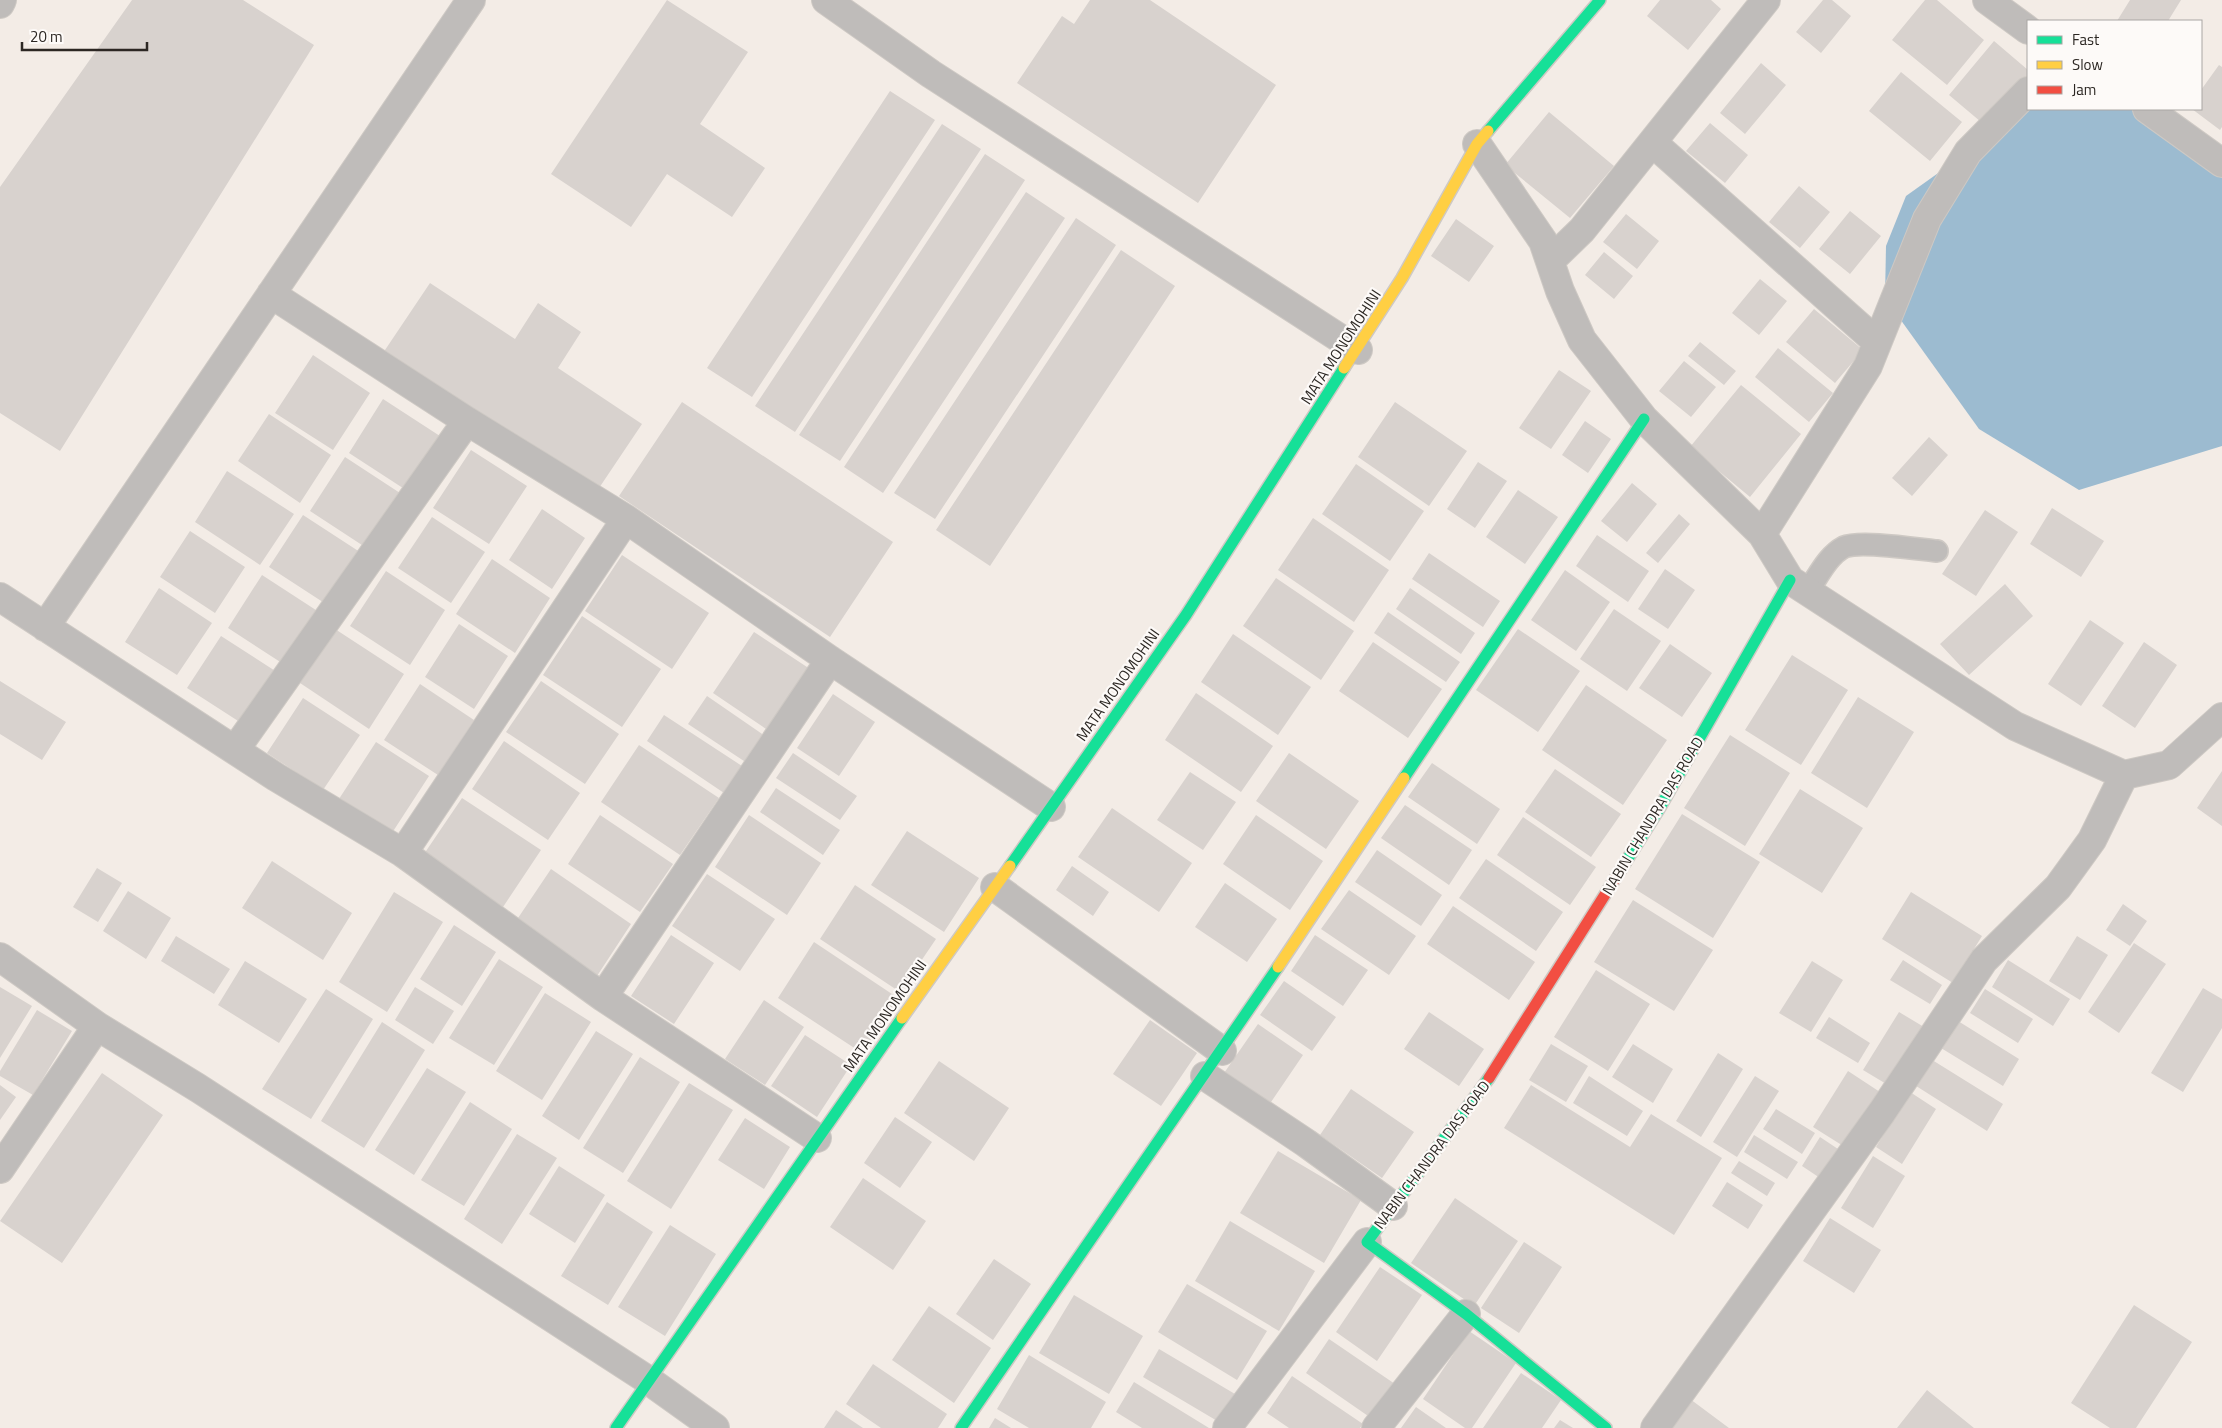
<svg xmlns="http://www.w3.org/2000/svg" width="2222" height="1428" font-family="'Titillium Web',sans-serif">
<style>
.water{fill:#9cbbd0}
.building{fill:#d8d2ce}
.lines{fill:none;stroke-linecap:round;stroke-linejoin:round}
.lane-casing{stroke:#cec9c4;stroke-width:24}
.street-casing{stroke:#cec9c4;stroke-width:30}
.fast-casing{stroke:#cec9c4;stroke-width:14}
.slow-casing{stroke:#cec9c4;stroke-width:14}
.jam-casing{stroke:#cec9c4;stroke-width:14}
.lane{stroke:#bfbcba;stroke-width:21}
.street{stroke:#bfbcba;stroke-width:28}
.fast{stroke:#16e098;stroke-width:11}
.slow{stroke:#ffcf43;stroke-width:11}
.jam{stroke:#f24e42;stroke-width:11}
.labels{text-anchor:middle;stroke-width:4.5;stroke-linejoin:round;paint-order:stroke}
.street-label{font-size:15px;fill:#2c2723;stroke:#fdfaf8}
</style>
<rect width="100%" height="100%" fill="#f3ece6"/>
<path class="water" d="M 2028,109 L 2154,109 L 2222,161 L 2222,446 L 2079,490 L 1979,429 L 1885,298 L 1886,246 L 1906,196 Z"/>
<path class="building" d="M 132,0 L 243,0 L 314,45 L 60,451 L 0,413 L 0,187 Z
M 667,0 L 748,52 L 700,124 L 765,168 L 732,217 L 667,174 L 631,227 L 551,174 Z
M 1090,0 L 1150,0 L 1276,85 L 1198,203 L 1017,83 L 1062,16 L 1074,24 Z
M 1660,0 L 1711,0 L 1721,9 L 1688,50 L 1647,16 Z
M 1823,0 L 1832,0 L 1851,16 L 1821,53 L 1796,32 Z
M 1925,0 L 1937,0 L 1984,40 L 1947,85 L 1892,40 Z
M 2130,0 L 2181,0 L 2168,21 L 2117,21 Z
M 1994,41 L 2028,70 L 2028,76 L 1987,127 L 1949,95 Z
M 1761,63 L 1786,85 L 1745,134 L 1720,113 Z
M 2219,65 L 2222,67 L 2222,127 L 2220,130 L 2192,109 L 2201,109 L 2201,90 Z
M 1901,72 L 1962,122 L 1930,161 L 1869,111 Z
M 890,91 L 935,120 L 752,397 L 707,368 Z
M 1549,112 L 1614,166 L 1570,218 L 1505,165 Z
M 1710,123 L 1748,155 L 1725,183 L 1686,151 Z
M 942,124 L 981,149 L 795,432 L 755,406 Z
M 985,154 L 1025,180 L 840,461 L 799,435 Z
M 1799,186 L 1830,212 L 1800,248 L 1769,222 Z
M 1026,192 L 1065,218 L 883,493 L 844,467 Z
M 1850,211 L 1881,236 L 1850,274 L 1819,249 Z
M 1626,214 L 1659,241 L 1637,269 L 1603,242 Z
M 1076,218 L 1116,245 L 935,519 L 894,493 Z
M 1456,219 L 1494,246 L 1469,282 L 1431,256 Z
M 1121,250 L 1175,286 L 990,566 L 936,530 Z
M 1604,252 L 1633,276 L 1614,299 L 1585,275 Z
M 1760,279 L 1787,301 L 1759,335 L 1732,313 Z
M 430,283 L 515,339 L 538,303 L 581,332 L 558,368 L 642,424 L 595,494 L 383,353 Z
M 1814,309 L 1863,350 L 1835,383 L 1786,342 Z
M 1700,342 L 1736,371 L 1724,385 L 1688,356 Z
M 1778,348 L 1833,393 L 1809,422 L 1755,377 Z
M 313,355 L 370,393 L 333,450 L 275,413 Z
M 1684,361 L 1716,387 L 1691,417 L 1659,391 Z
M 1559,370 L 1591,391 L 1551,449 L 1519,428 Z
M 1741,385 L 1801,434 L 1750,497 L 1690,447 Z
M 383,399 L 443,438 L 409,492 L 349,453 Z
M 682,402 L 893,542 L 830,637 L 619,496 Z
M 1395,402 L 1467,451 L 1429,506 L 1358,457 Z
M 269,414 L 331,455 L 300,503 L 238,461 Z
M 1585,421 L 1611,439 L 1588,473 L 1562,455 Z
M 1929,437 L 1948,455 L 1912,496 L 1892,478 Z
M 471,450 L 527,486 L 489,544 L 433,508 Z
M 345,457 L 400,493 L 365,547 L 310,511 Z
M 1478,462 L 1507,481 L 1475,528 L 1447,509 Z
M 1356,464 L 1424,511 L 1390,561 L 1322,514 Z
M 227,471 L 294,514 L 260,565 L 195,522 Z
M 1632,483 L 1657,504 L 1627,542 L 1601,521 Z
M 1518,490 L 1558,517 L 1525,564 L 1486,537 Z
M 2052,508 L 2104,541 L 2081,577 L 2030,544 Z
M 542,509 L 585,538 L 552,589 L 509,560 Z
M 1985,510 L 2018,532 L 1976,596 L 1942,574 Z
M 1679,514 L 1690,524 L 1658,563 L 1646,553 Z
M 303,515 L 366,556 L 332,608 L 269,567 Z
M 432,517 L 485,552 L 451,603 L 398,568 Z
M 1313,518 L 1389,570 L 1354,622 L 1278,570 Z
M 190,531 L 245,567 L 215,613 L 160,577 Z
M 1597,535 L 1649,571 L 1628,602 L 1576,566 Z
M 1429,553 L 1500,601 L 1483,627 L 1412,579 Z
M 622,555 L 709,613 L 672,669 L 585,611 Z
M 492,559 L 550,598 L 515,653 L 456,614 Z
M 1665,569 L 1695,590 L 1668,629 L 1638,609 Z
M 1565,570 L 1610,602 L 1576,651 L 1531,620 Z
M 386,571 L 445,610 L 410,665 L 350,626 Z
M 262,575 L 322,614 L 288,667 L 228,628 Z
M 1276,578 L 1354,631 L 1321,680 L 1243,626 Z
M 2005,584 L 2033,616 L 1969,675 L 1940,644 Z
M 159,588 L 212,623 L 177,675 L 125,642 Z
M 1410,588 L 1475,633 L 1461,654 L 1396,609 Z
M 1614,609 L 1661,641 L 1627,691 L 1580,659 Z
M 1388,612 L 1460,662 L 1446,682 L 1374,633 Z
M 582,616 L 661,669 L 622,727 L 543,675 Z
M 2090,620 L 2124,643 L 2081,706 L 2048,684 Z
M 459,624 L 508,656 L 474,709 L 425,677 Z
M 335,629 L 404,674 L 369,729 L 300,683 Z
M 1518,629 L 1580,671 L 1538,732 L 1476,690 Z
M 754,632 L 810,669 L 769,731 L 713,693 Z
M 1233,634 L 1311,687 L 1278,735 L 1201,682 Z
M 221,636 L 283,676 L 249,728 L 187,688 Z
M 1373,642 L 1442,689 L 1408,738 L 1339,691 Z
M 2144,642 L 2177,665 L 2135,728 L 2102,706 Z
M 1670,644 L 1712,673 L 1682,717 L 1639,688 Z
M 1792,655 L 1848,690 L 1801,765 L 1745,730 Z
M 0,681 L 66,722 L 42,760 L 0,734 Z
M 541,681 L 619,734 L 585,784 L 506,732 Z
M 420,684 L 474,720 L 438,775 L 384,740 Z
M 1586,685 L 1667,740 L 1623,805 L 1542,750 Z
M 1196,693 L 1273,746 L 1241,792 L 1165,740 Z
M 833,694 L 875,722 L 839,776 L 797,748 Z
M 707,696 L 768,738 L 750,765 L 688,724 Z
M 1858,697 L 1914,732 L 1867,808 L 1811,773 Z
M 303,698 L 360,735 L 323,790 L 267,753 Z
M 664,715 L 742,766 L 724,793 L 647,741 Z
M 1730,735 L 1790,773 L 1745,846 L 1684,808 Z
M 504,741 L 580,793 L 548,840 L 472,789 Z
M 376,742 L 429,776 L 390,836 L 337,802 Z
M 639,745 L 719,798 L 680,855 L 601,802 Z
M 793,753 L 857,796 L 840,820 L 776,778 Z
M 1289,753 L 1359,801 L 1326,849 L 1256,801 Z
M 1432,763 L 1500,809 L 1477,844 L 1408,797 Z
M 1555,769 L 1621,814 L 1591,857 L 1525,812 Z
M 2222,771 L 2222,826 L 2197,808 Z
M 1190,772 L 1236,802 L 1203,850 L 1157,820 Z
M 776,788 L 840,830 L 823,855 L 760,812 Z
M 1800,789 L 1863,828 L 1822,893 L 1759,854 Z
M 462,798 L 541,850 L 503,907 L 424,854 Z
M 1405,805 L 1472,850 L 1449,885 L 1381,838 Z
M 1112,808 L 1192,863 L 1159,912 L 1078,857 Z
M 1682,814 L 1760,862 L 1713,938 L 1635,889 Z
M 600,815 L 673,864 L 640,912 L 568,864 Z
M 749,815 L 821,863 L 787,915 L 715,867 Z
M 1256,815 L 1323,861 L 1290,910 L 1223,864 Z
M 1523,817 L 1596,867 L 1570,905 L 1497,855 Z
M 907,831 L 979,878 L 944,932 L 871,885 Z
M 1377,850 L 1442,895 L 1421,926 L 1355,882 Z
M 1486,859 L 1563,912 L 1536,951 L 1459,898 Z
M 272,861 L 352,913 L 323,960 L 242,908 Z
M 1072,866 L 1109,892 L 1093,916 L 1056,890 Z
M 97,868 L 122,883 L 98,922 L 73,907 Z
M 551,869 L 631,924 L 597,976 L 516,921 Z
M 707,874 L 775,919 L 740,971 L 672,926 Z
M 1225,883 L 1277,919 L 1247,962 L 1195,927 Z
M 855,885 L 936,939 L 900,992 L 820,939 Z
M 1349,890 L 1416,936 L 1389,975 L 1321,929 Z
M 128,891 L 171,918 L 146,959 L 103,931 Z
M 394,892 L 443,922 L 387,1012 L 339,982 Z
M 1911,892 L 1982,936 L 1953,983 L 1882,939 Z
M 1633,900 L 1713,950 L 1674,1011 L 1594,962 Z
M 2123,904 L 2147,921 L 2130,946 L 2106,930 Z
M 1453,906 L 1535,962 L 1509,1000 L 1427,944 Z
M 454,925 L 496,952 L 462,1006 L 420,979 Z
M 671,935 L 714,963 L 674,1024 L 631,996 Z
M 1315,935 L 1368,970 L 1343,1006 L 1291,971 Z
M 176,936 L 230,969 L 214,994 L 161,961 Z
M 2077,936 L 2108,955 L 2080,1000 L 2049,981 Z
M 814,942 L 898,998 L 862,1053 L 778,998 Z
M 2134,943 L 2166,964 L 2119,1033 L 2088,1012 Z
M 499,959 L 543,987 L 494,1065 L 449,1038 Z
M 1903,960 L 1942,985 L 1930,1004 L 1890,980 Z
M 2008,960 L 2070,999 L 2053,1026 L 1992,987 Z
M 245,961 L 307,999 L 279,1043 L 218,1005 Z
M 1812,961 L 1843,980 L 1811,1032 L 1779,1013 Z
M 1596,970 L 1650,1004 L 1608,1071 L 1554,1037 Z
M 1284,981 L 1336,1017 L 1312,1051 L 1260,1015 Z
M 0,987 L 32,1006 L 0,1058 Z
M 415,987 L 454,1011 L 433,1044 L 395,1020 Z
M 2203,988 L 2222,999 L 2222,1028 L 2183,1092 L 2151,1073 Z
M 326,989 L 373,1019 L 311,1119 L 262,1089 Z
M 1985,989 L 2033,1019 L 2018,1043 L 1970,1013 Z
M 545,993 L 591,1022 L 542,1100 L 496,1071 Z
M 764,1000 L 804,1027 L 765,1085 L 725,1059 Z
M 37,1010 L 72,1031 L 33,1095 L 0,1076 L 0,1071 Z
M 1429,1012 L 1484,1049 L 1459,1086 L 1404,1049 Z
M 1899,1012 L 1924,1027 L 1888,1085 L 1863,1070 Z
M 1829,1017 L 1870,1043 L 1858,1063 L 1816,1038 Z
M 1150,1020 L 1197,1053 L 1161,1106 L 1113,1074 Z
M 1958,1021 L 2019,1059 L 2003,1086 L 1941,1048 Z
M 382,1022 L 425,1050 L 364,1148 L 321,1121 Z
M 1258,1024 L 1303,1055 L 1267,1108 L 1222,1076 Z
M 596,1031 L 633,1054 L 579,1140 L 542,1116 Z
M 805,1035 L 851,1065 L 817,1117 L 771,1086 Z
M 1551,1044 L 1588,1066 L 1566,1102 L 1529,1080 Z
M 1633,1044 L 1673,1069 L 1653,1103 L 1612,1077 Z
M 1718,1053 L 1743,1069 L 1701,1137 L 1676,1121 Z
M 640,1057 L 680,1082 L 623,1173 L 583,1148 Z
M 1929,1058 L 2003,1104 L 1987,1131 L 1913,1084 Z
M 939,1061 L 1009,1108 L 974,1161 L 904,1113 Z
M 427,1068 L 466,1092 L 414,1175 L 375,1150 Z
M 1848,1071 L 1883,1094 L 1848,1149 L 1813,1127 Z
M 102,1073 L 163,1115 L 62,1263 L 0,1221 Z
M 1589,1076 L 1643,1111 L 1627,1136 L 1573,1103 Z
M 1755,1076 L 1779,1091 L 1737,1157 L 1713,1142 Z
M 689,1083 L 733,1110 L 671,1209 L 627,1181 Z
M 0,1085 L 16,1097 L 0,1120 Z
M 1531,1085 L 1630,1147 L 1651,1114 L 1722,1158 L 1674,1235 L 1504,1128 Z
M 1351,1089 L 1414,1132 L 1382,1178 L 1320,1135 Z
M 1910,1092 L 1936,1109 L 1902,1164 L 1876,1147 Z
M 470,1102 L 512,1129 L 464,1206 L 421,1180 Z
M 1776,1109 L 1815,1133 L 1802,1154 L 1763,1129 Z
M 895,1117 L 932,1142 L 900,1188 L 864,1163 Z
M 745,1118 L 790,1147 L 764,1189 L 718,1160 Z
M 517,1134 L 557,1158 L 502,1244 L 464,1219 Z
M 1754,1135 L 1798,1162 L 1787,1179 L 1744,1152 Z
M 1820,1137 L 1844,1153 L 1826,1182 L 1802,1166 Z
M 1278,1151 L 1361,1200 L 1324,1263 L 1240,1213 Z
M 1873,1156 L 1905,1176 L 1873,1228 L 1841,1208 Z
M 1739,1161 L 1775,1183 L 1767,1196 L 1731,1173 Z
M 559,1166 L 605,1195 L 575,1243 L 529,1214 Z
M 863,1178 L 926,1221 L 893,1270 L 830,1227 Z
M 1727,1182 L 1763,1205 L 1748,1229 L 1712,1206 Z
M 1455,1198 L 1518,1241 L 1474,1306 L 1411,1263 Z
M 607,1202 L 653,1232 L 608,1305 L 561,1276 Z
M 1830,1218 L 1881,1250 L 1854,1293 L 1803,1261 Z
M 1230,1221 L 1315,1271 L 1279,1331 L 1195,1281 Z
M 670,1225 L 716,1254 L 665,1336 L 618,1307 Z
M 1524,1242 L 1562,1267 L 1519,1333 L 1481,1308 Z
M 994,1259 L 1031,1284 L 993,1340 L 956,1314 Z
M 1380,1267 L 1422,1295 L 1377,1361 L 1336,1332 Z
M 1187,1284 L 1267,1331 L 1237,1380 L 1158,1332 Z
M 1074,1295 L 1143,1336 L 1109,1394 L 1039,1353 Z
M 2134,1305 L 2192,1342 L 2136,1428 L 2110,1428 L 2071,1403 Z
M 929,1306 L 991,1348 L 954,1403 L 892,1360 Z
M 1469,1331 L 1516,1363 L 1472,1428 L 1465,1428 L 1423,1399 Z
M 1329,1339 L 1395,1384 L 1371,1418 L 1306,1373 Z
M 1159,1349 L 1235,1394 L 1219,1422 L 1143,1377 Z
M 1029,1355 L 1106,1402 L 1091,1428 L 1029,1428 L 997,1409 Z
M 873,1364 L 947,1414 L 938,1428 L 881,1428 L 846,1404 Z
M 1521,1373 L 1561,1400 L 1542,1428 L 1483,1428 Z
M 1292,1376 L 1363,1424 L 1360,1428 L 1289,1428 L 1267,1413 Z
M 1134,1382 L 1209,1428 L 1142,1428 L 1116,1412 Z
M 1927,1390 L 1974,1428 L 1897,1428 Z
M 1690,1399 L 1729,1428 L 1668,1428 Z
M 1416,1407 L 1446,1428 L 1401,1428 Z
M 836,1410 L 863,1428 L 824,1428 Z
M 995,1418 L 1011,1428 L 989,1428 Z
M 1560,1420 L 1573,1428 L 1554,1428 Z"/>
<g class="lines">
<g class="lane-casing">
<path id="lane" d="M 1807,592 C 1818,577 1827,556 1844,547 C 1860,540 1917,549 1937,551"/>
</g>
<g class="street-casing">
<path id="street" d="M 826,0 L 931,74 L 1358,350
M 1987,0 L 2028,30
M 0,4 L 2,0
M 2147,109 L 2222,163
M 1653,143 L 1877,342
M 1477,144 L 1543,241 L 1560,291 L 1582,340 L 1644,419 L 1762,534 L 1790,580 L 2015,726 L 2124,775 L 2169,765 L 2222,717
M 1550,261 L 1582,230 L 1766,0
M 271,294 L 467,421 L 626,519 L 830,660 L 1051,807
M 1762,534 L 1868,366 L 1927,219 L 1968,152 L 2028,91
M 0,597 L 276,777 L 403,853 L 603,997 L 817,1138
M 45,627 L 471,0
M 235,750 L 467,421
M 403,853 L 626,519
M 995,887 L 1222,1051
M 0,957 L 97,1026 L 198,1088 L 648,1380 L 715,1428
M 603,997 L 830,660
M 1205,1076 L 1306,1143 L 1393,1206
M 0,1169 L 97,1026
M 1227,1428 L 1367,1242
M 1376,1428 L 1466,1314
M 1655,1428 L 1882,1112 L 1984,960 L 2058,887 L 2092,840 L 2124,775"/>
</g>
<g class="fast-casing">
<path id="fast" d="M 1488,131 L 1600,0
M 1404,778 L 1644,419
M 1625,863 L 1659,809 L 1790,580
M 1010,866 L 1186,615 L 1344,368
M 1489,1078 L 1367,1242 L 1466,1314 L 1606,1428
M 616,1428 L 902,1018
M 961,1428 L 1278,967"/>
</g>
<g class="slow-casing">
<path id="slow" d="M 1344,368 L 1402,278 L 1477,144 L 1488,131
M 1278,967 L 1404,778
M 902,1018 L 1010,866"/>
</g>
<g class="jam-casing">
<path id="jam" d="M 1489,1078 L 1625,863"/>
</g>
<use href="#lane" class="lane"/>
<use href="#street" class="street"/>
<use href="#fast" class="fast"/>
<use href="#slow" class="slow"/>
<use href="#jam" class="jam"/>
</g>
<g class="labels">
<g class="street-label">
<text transform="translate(1341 347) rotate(-57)" y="5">MATA MONOMOHINI</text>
<text transform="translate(1118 685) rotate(-55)" y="5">MATA MONOMOHINI</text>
<text transform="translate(1653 816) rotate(-59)" y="5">NABIN CHANDRA DAS ROAD</text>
<text transform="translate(885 1016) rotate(-55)" y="5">MATA MONOMOHINI</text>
<text transform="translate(1432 1155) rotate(-53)" y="5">NABIN CHANDRA DAS ROAD</text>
</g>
</g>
<rect x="2027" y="20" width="175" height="90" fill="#fdfaf8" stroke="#a9a6a3"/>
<rect x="2037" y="36" width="25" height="8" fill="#16e098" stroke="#a9a6a3"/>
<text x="2072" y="45" font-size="15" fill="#2c2723">Fast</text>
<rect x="2037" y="61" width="25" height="8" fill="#ffcf43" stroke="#a9a6a3"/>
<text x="2072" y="70" font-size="15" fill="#2c2723">Slow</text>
<rect x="2037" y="86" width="25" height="8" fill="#f24e42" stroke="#a9a6a3"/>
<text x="2072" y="95" font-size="15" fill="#2c2723">Jam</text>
<path d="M22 42v8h125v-8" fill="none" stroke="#2c2723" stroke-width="2.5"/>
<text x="30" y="42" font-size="15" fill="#2c2723" stroke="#fdfaf8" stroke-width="4" paint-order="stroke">20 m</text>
</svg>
